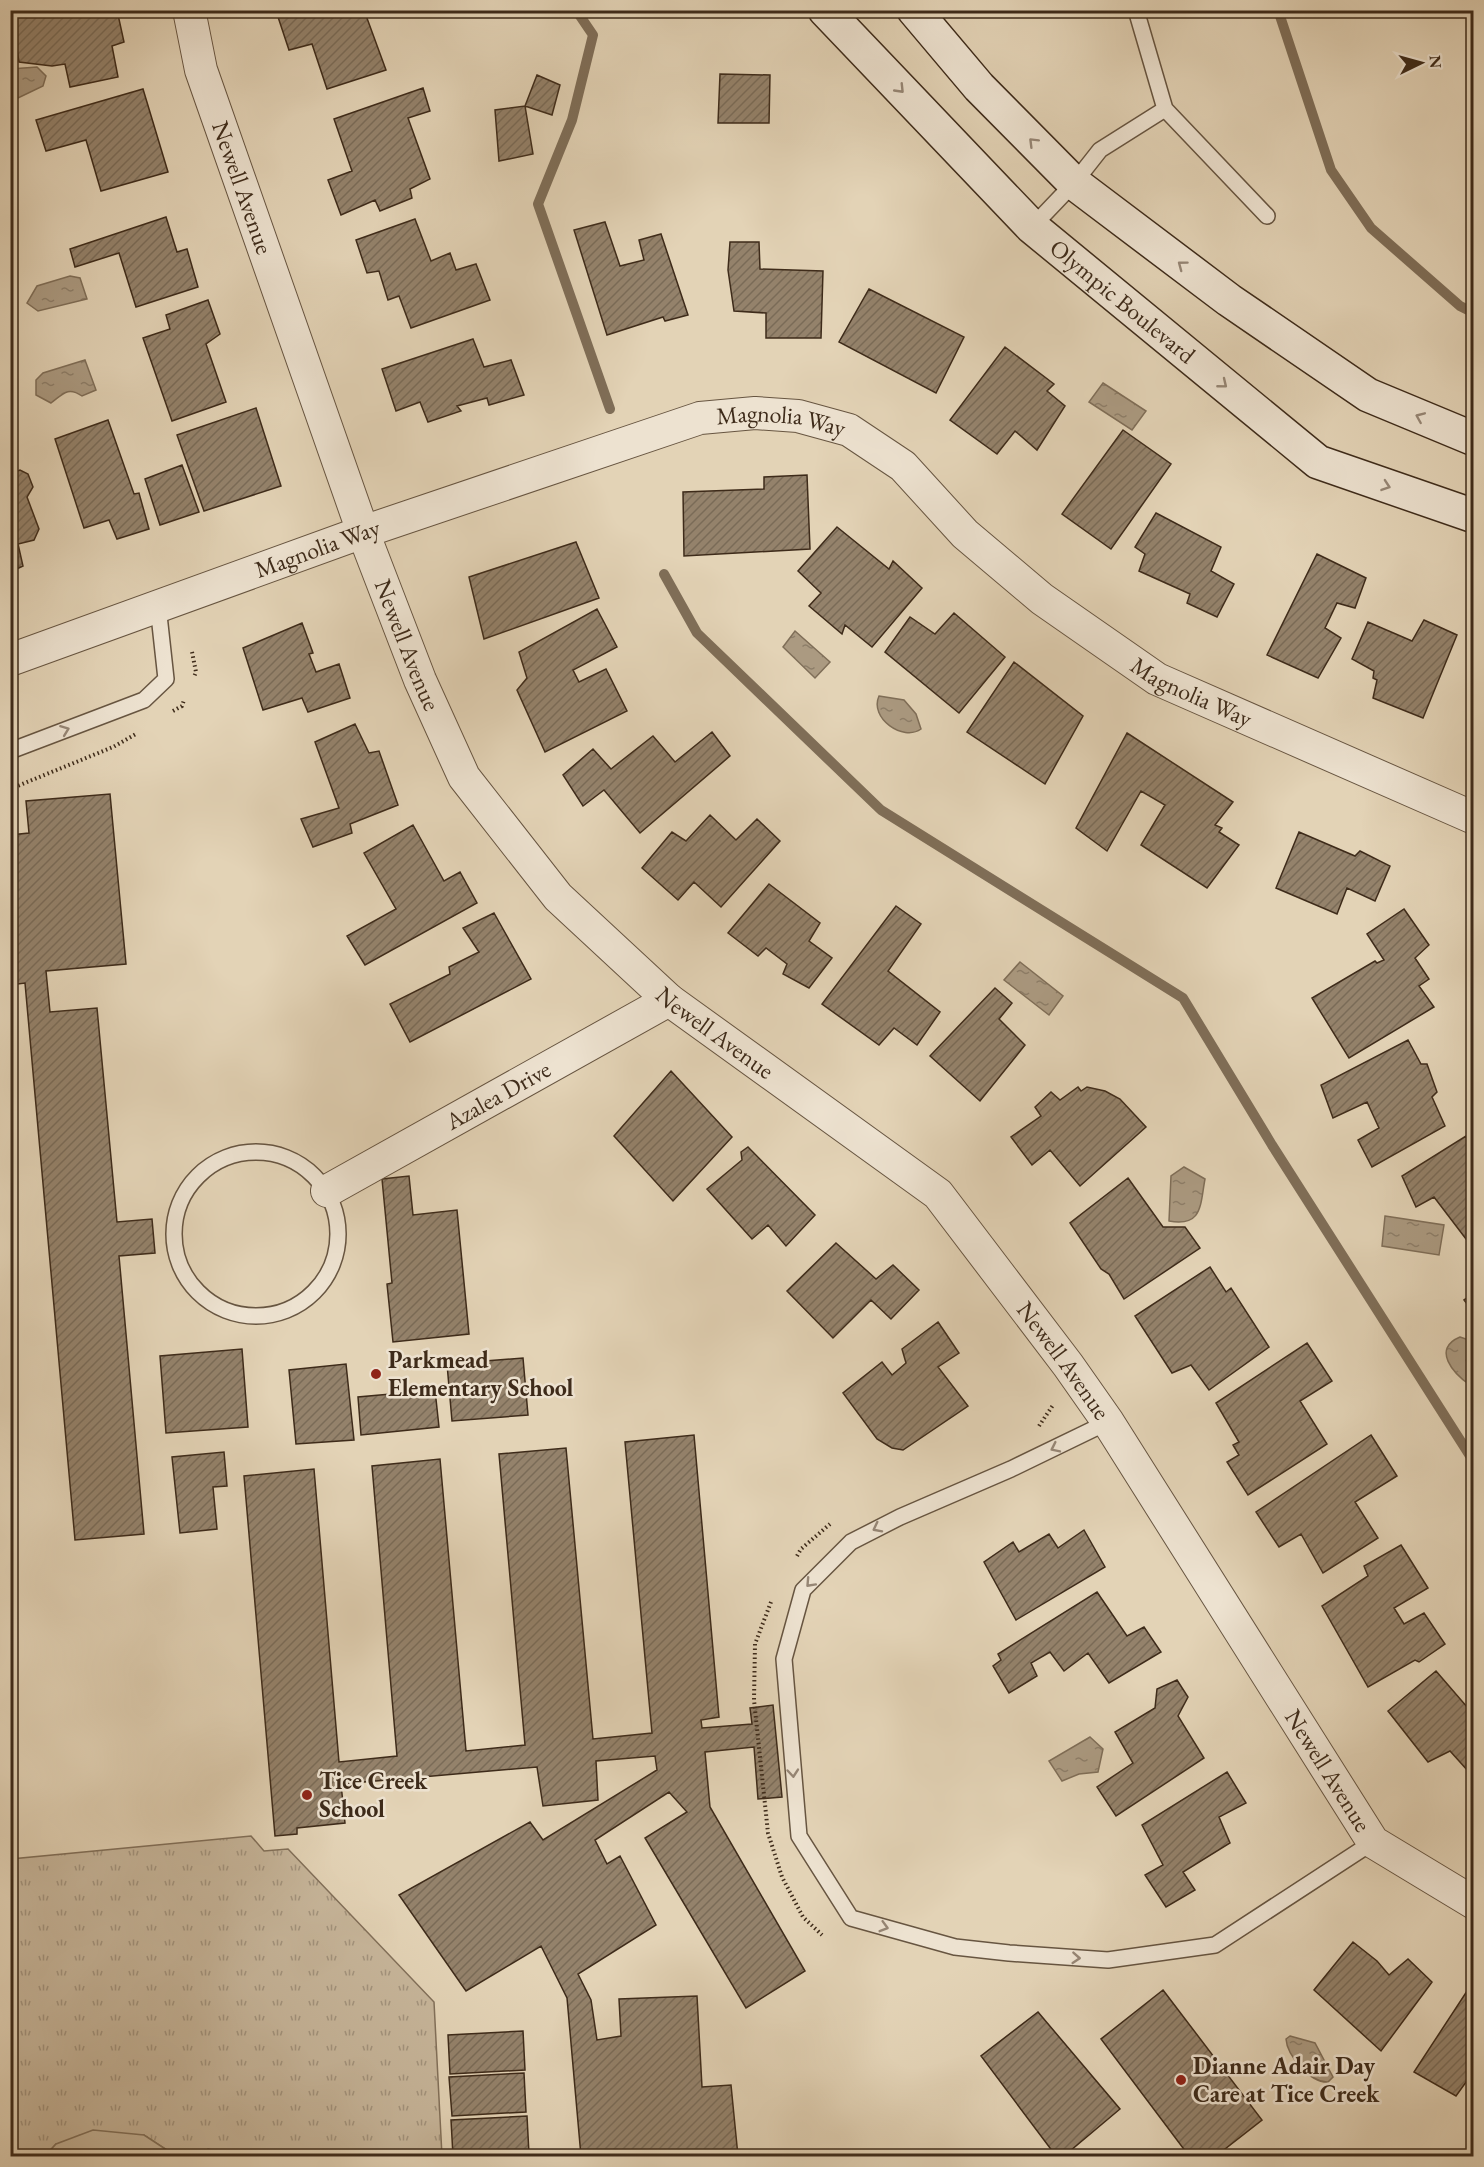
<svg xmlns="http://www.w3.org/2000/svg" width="1484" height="2167" font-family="'EB Garamond',serif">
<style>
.grass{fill:url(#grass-tufts);stroke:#82705a;stroke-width:1.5}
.pitch{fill:#c7b69b;stroke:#82705a;stroke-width:1.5}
.water{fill:url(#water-ripples);stroke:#7f6e58;stroke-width:1.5}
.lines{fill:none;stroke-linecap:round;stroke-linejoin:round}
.stream{stroke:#7f6e58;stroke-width:10}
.building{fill:url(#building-hatch);stroke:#3e2b1a;stroke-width:1.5}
.lane-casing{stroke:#675541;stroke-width:18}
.street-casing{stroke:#675541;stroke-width:34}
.secondary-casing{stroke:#3e2b1a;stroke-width:36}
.path{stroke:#3e2b1a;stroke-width:4;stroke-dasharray:1.5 3;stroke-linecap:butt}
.lane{stroke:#ede2d0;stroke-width:15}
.street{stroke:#ede2d0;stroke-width:32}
.secondary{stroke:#ede2d0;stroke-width:33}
.oneway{stroke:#968675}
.poi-dot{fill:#8f2418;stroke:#ede2d0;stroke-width:2}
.labels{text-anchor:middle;stroke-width:5;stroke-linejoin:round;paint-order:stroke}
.street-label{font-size:24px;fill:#3e2b1a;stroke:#ede2d0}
.poi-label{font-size:24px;font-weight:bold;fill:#3e2b1a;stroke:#ede2d0;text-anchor:start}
</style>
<defs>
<pattern id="grass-tufts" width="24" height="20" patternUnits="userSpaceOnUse" patternTransform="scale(1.5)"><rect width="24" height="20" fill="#c7b69b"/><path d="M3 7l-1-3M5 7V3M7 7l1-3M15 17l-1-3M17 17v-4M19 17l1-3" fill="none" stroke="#a3947e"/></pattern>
<pattern id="water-ripples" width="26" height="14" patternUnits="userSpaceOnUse" patternTransform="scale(1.5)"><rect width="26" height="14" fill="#ab9a81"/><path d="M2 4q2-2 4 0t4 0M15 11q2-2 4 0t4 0" fill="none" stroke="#8d7e69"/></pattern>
<pattern id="building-hatch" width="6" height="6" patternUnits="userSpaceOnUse" patternTransform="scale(1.5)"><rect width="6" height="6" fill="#94826b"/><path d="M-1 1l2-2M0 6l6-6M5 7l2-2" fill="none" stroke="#7a6b57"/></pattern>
</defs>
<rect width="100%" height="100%" fill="#e3d3b6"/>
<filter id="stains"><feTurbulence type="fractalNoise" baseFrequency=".00333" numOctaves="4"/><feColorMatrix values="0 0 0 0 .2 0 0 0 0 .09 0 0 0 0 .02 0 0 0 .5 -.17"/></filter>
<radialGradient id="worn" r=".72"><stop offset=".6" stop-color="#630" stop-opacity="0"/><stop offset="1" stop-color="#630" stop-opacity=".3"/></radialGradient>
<path class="grass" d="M 251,1836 L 264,1851 L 288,1849 L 434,2002 L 442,2156 L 238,2156 L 208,2149 L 205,2156 L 176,2156 L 144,2135 L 56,2144 L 45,2156 L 11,2156 L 11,1859 Z"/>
<path class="pitch" d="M 93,2130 L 144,2135 L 176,2156 L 45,2156 L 56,2144 Z"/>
<path class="water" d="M 37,67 L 46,76 L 43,86 L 18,98 L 11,98 L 11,69 Z
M 70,276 L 80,278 L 87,299 L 38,311 L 27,303 L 37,286 Z
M 85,360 L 96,390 L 82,396 C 68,386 63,394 51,403 L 36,395 L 36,380 L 43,373 Z
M 1103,383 L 1146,411 L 1132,430 L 1089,402 Z
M 795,631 L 830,662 L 815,678 L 783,647 Z
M 879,696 L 904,700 L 916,714 L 921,729 C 903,742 869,718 879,696 Z
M 1020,962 L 1063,996 L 1049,1015 L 1004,980 Z
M 1184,1167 L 1205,1179 C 1200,1205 1203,1227 1169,1221 L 1171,1176 Z
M 1385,1216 L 1444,1225 L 1439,1255 L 1382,1246 Z
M 1460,1337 L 1469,1340 L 1473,1348 L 1473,1384 L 1470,1385 C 1454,1374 1431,1349 1460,1337 Z
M 1090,1737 L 1103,1749 L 1098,1772 L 1079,1774 L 1062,1781 L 1049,1761 Z
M 1290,2036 L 1315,2043 L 1333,2077 L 1328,2082 C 1310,2083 1287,2055 1286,2039 Z"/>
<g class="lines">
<path class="stream" d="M 576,10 L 593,35 L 572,120 L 538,204 L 610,409
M 1278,10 L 1331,170 L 1371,228 L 1460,306 L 1474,313
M 664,574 L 697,633 L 881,810 L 1183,998 L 1272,1145 L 1474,1462"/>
</g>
<path class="building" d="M 10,10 L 117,10 L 124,42 L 112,46 L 118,77 L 70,87 L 65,64 L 52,66 L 19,62 Z
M 297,10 L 330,10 L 331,14 L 343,10 L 364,10 L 386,70 L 327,89 L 312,44 L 289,50 L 278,17 Z
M 720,74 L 770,75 L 769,123 L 718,123 Z
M 537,75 L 560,85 L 552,115 L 525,106 Z
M 423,88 L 430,111 L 408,118 L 430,179 L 410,189 L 412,198 L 380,211 L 375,200 L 341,215 L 328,180 L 352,171 L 334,119 Z
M 143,89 L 168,172 L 101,191 L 86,140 L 46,151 L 36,120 Z
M 525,106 L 533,154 L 499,161 L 495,110 Z
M 166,217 L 177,252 L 187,249 L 198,287 L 136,307 L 119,253 L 75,267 L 70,249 Z
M 415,219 L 431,261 L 450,253 L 456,270 L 476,264 L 490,300 L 411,328 L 399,296 L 388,300 L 379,271 L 367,273 L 356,240 Z
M 605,222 L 620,266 L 644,260 L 639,240 L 661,234 L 688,315 L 665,321 L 663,317 L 607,335 L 574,230 Z
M 730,242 L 759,242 L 760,269 L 823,271 L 821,338 L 766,338 L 766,313 L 734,311 L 728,270 Z
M 869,289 L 964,337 L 936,393 L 839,342 Z
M 208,300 L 220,334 L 206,344 L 226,402 L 172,421 L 143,338 L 170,329 L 166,315 Z
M 473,339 L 484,367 L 511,360 L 524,395 L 489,405 L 487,398 L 457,406 L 461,411 L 428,422 L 420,402 L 396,411 L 382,369 Z
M 1005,347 L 1054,384 L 1047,391 L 1065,406 L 1037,450 L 1015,431 L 997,454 L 950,420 Z
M 256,408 L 281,486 L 204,511 L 177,435 Z
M 108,420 L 134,494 L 139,493 L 149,529 L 117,539 L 109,520 L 84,528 L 55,439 Z
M 1123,430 L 1171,464 L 1111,549 L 1062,514 Z
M 10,460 L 15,472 L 20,470 L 28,474 L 33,487 L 27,497 L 39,529 L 34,540 L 18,544 L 23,566 L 10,572 Z
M 182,465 L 199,512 L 160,525 L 145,479 Z
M 807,475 L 810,549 L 684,556 L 683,492 L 764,489 L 764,477 Z
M 1156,513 L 1221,547 L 1211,571 L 1234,584 L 1217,617 L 1187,603 L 1190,594 L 1139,571 L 1145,554 L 1135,547 Z
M 837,527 L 889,569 L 893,561 L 922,588 L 872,647 L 845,625 L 842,634 L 809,606 L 821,593 L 798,571 Z
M 576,542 L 599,598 L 484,639 L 469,577 Z
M 1317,554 L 1366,578 L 1355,608 L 1337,603 L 1325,628 L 1341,638 L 1318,678 L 1267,655 Z
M 597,609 L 617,647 L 573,670 L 579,682 L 606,669 L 627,711 L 545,752 L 517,690 L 527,678 L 519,652 Z
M 954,613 L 1005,657 L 959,713 L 885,652 L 910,617 L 935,634 Z
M 1424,620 L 1457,635 L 1423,718 L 1373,698 L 1377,680 L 1373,678 L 1374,671 L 1352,659 L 1368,622 L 1412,641 Z
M 302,623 L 313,653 L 309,654 L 316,672 L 339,664 L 350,698 L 308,712 L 302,698 L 263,710 L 243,648 Z
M 1014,662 L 1083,716 L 1045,784 L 967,732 Z
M 355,724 L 369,753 L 379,751 L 398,805 L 350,824 L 352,833 L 313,847 L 301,819 L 339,808 L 315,742 Z
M 712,732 L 730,756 L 640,833 L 604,790 L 583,806 L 563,775 L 593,749 L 611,769 L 653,736 L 675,762 Z
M 1127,733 L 1233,802 L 1215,825 L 1222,828 L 1219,832 L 1239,845 L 1207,888 L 1141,845 L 1165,805 L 1141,791 L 1107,851 L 1076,828 Z
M 110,794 L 126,964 L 46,971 L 50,1012 L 97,1008 L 117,1222 L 152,1219 L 155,1253 L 119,1256 L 144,1534 L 75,1540 L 25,983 L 10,985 L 10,835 L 29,833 L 26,801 Z
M 710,815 L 736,840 L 757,819 L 780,841 L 721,907 L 694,882 L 678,900 L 642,868 L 672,832 L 686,841 Z
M 413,825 L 444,881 L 460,872 L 477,903 L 365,965 L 347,936 L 396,909 L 364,853 Z
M 1299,832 L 1355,856 L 1360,851 L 1390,866 L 1375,901 L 1347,888 L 1337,914 L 1276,888 Z
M 769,884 L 820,923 L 809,941 L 832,958 L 809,988 L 783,974 L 787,964 L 766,948 L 758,956 L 728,933 Z
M 896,906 L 921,924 L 888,971 L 940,1012 L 917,1045 L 894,1028 L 879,1045 L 822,1004 Z
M 1404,909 L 1429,945 L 1415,958 L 1429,979 L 1419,986 L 1434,1007 L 1349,1058 L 1312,998 L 1375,961 L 1377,963 L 1384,960 L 1367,934 Z
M 494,913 L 531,979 L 410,1042 L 390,1004 L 450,974 L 449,967 L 479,952 L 463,928 Z
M 995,988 L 1012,1003 L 999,1019 L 1025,1045 L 980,1101 L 930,1056 Z
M 1408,1040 L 1421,1064 L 1427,1064 L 1437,1092 L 1432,1097 L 1445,1126 L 1372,1167 L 1358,1140 L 1379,1128 L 1367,1102 L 1333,1118 L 1321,1085 Z
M 671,1071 L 732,1137 L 673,1201 L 614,1136 Z
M 1078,1087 L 1081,1091 L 1087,1087 L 1105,1091 L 1120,1099 L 1146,1127 L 1080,1186 L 1050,1150 L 1032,1165 L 1011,1137 L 1041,1116 L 1035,1107 L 1051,1092 L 1060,1100 Z
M 1466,1136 L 1474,1146 L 1474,1234 L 1466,1239 L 1434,1197 L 1416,1207 L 1402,1176 Z
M 748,1147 L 815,1215 L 786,1246 L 768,1225 L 752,1239 L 707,1189 L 742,1160 L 741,1152 Z
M 409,1176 L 413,1215 L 457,1210 L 469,1334 L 393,1342 L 387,1284 L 392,1283 L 382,1179 Z
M 1128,1178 L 1163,1227 L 1185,1227 L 1200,1248 L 1124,1299 L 1109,1274 L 1101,1269 L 1070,1223 Z
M 836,1243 L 876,1279 L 893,1265 L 919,1290 L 891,1319 L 871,1300 L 833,1338 L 787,1291 Z
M 1210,1267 L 1226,1292 L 1231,1288 L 1269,1347 L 1209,1390 L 1191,1365 L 1172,1373 L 1135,1316 Z
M 1474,1293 L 1474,1313 L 1464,1300 Z
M 938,1322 L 959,1353 L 938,1367 L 968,1406 L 903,1450 L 892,1448 L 877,1439 L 843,1393 L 882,1362 L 892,1375 L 906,1363 L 902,1349 Z
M 1307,1343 L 1332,1381 L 1300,1401 L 1327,1444 L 1248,1495 L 1227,1462 L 1239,1455 L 1233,1445 L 1239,1442 L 1216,1403 Z
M 242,1349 L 248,1427 L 166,1433 L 160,1356 Z
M 523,1358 L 528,1415 L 452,1421 L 447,1364 Z
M 346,1364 L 354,1440 L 296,1444 L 289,1370 Z
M 435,1390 L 439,1427 L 361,1435 L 358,1397 Z
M 694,1435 L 719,1717 L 701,1720 L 702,1728 L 752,1724 L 750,1708 L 773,1705 L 782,1797 L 758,1799 L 754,1747 L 705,1752 L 710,1807 L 805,1971 L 746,2008 L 645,1838 L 687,1812 L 669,1792 L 595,1840 L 607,1864 L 620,1856 L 656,1925 L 578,1974 L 591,2000 L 597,2040 L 621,2036 L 619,1999 L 697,1996 L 702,2087 L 731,2085 L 738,2156 L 581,2156 L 567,1998 L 541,1946 L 466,1991 L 399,1895 L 530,1822 L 543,1840 L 657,1770 L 655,1756 L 596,1761 L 598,1800 L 543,1806 L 537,1767 L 341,1784 L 345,1823 L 297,1828 L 297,1834 L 275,1836 L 244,1476 L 314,1469 L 339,1762 L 397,1756 L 372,1466 L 440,1459 L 466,1751 L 525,1745 L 499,1454 L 566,1448 L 593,1739 L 652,1733 L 625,1442 Z
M 1371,1435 L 1397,1476 L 1355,1502 L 1378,1538 L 1323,1573 L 1301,1534 L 1279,1547 L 1256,1512 Z
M 224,1452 L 227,1486 L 213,1487 L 217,1529 L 180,1533 L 172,1457 Z
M 1084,1530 L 1105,1567 L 1016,1620 L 984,1562 L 1013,1542 L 1019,1552 L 1049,1534 L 1058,1548 Z
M 1401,1545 L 1428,1588 L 1394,1608 L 1404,1624 L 1424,1613 L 1445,1644 L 1419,1662 L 1415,1660 L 1368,1687 L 1322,1606 L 1368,1576 L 1364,1566 Z
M 1097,1592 L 1127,1636 L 1144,1627 L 1161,1652 L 1109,1683 L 1088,1653 L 1064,1671 L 1050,1652 L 1031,1663 L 1037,1676 L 1009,1693 L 993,1666 L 1001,1660 L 998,1654 Z
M 1436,1671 L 1474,1715 L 1474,1766 L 1468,1771 L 1450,1751 L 1428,1762 L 1388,1711 Z
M 1177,1680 L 1188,1697 L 1178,1716 L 1204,1758 L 1116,1816 L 1097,1787 L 1133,1763 L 1115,1732 L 1155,1708 L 1157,1689 Z
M 1227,1772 L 1246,1803 L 1219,1817 L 1230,1843 L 1183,1872 L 1195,1890 L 1166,1907 L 1145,1875 L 1163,1865 L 1142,1825 Z
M 1353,1942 L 1377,1961 L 1389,1975 L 1408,1959 L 1432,1982 L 1381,2051 L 1314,1990 Z
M 1469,1988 L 1474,1991 L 1474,2071 L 1456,2096 L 1414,2072 Z
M 1163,1990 L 1262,2120 L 1216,2156 L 1189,2156 L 1101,2039 Z
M 1038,2012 L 1120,2109 L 1064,2156 L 1056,2156 L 981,2056 Z
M 523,2031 L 525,2070 L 450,2074 L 448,2035 Z
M 524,2073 L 526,2112 L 452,2116 L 449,2077 Z
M 527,2116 L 529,2154 L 453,2156 L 451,2120 Z"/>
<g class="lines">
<g class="lane-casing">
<path id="lane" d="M 1136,10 L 1165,109 L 1267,216
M 1032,227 L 1074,183 L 1100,150 L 1165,109
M 10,751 L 144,700 L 166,679 L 158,606
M174 1234a82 82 0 1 1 164 0a82 82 0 1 1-164 0Z
M 1108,1422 L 1011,1469 L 900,1517 L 851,1542 L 803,1590 L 784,1659 L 799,1836 L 851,1918 L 955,1947 L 1009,1953 L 1108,1960 L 1215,1945 L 1373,1842"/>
</g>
<g class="street-casing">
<g id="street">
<path id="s1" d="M 189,10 L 201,70 L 363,532 L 420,680 L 464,777 L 558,897 L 669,1000 L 938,1194 L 1068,1365 L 1108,1422 L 1373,1842 L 1474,1903"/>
<path id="s2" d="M 10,660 L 363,532 L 700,418 L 755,413 L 798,416 L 849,430 L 903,466 L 965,534 L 1042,599 L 1157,679 L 1474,818"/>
<path id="s3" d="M 327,1191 L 669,1000"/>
</g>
</g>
<g class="secondary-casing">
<g id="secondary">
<path id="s4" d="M 825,10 L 1032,227 L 1318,462 L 1474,516"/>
<path d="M 914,10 L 979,87 L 1074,183 L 1229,300 L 1368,395 L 1474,439"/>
</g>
</g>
<path class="path" d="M 192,652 L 196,672 L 194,677
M 173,711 L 182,706 L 184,700
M 10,789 L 113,747 L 136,734
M 1039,1426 L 1053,1405
M 797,1556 L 801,1549 L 830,1524
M 771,1602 L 755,1644 L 754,1700 L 768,1833 L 782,1877 L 803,1917 L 822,1935"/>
<use href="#lane" class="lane"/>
<use href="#street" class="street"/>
<use href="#secondary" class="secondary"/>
</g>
<defs><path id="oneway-chevron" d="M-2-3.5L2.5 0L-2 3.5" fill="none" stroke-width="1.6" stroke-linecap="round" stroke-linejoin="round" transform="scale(1.5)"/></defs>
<g class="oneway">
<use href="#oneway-chevron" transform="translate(900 89) rotate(46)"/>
<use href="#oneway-chevron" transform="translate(1033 142) rotate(-135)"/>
<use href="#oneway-chevron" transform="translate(1182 265) rotate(-143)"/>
<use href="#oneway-chevron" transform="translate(1223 384) rotate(39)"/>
<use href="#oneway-chevron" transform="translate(1420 417) rotate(-157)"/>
<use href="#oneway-chevron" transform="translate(1386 486) rotate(19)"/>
<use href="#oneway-chevron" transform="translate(65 730) rotate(-21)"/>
<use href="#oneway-chevron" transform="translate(1055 1448) rotate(154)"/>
<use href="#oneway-chevron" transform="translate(877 1528) rotate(153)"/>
<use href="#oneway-chevron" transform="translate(810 1583) rotate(133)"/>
<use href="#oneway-chevron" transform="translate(793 1773) rotate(85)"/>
<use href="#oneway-chevron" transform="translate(884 1927) rotate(16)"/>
<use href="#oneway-chevron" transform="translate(1076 1958) rotate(4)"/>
</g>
<g class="poi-dot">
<circle cx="376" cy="1374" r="6"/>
<circle cx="307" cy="1795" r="6"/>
<circle cx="1181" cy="2080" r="6"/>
</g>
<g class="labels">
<g class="street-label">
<text dy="8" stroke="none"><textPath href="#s1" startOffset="186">Newell Avenue</textPath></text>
<text dy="8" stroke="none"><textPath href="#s4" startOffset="417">Olympic Boulevard</textPath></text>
<text dy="8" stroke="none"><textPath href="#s2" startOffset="813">Magnolia Way</textPath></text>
<text dy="8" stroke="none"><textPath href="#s2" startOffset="327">Magnolia Way</textPath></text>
<text dy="8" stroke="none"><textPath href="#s1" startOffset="672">Newell Avenue</textPath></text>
<text dy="8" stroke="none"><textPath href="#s2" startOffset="1317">Magnolia Way</textPath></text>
<text dy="8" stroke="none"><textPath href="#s1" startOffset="1176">Newell Avenue</textPath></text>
<text dy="8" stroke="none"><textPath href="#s3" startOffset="196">Azalea Drive</textPath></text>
<text dy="8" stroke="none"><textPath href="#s1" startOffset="1660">Newell Avenue</textPath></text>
<text dy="8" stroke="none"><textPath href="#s1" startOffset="2148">Newell Avenue</textPath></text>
</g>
<g class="poi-label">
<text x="388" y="1368">Parkmead<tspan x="388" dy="28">Elementary School</tspan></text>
<text x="319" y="1789">Tice Creek<tspan x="319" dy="28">School</tspan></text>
<text x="1193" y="2074">Dianne Adair Day<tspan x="1193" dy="28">Care at Tice Creek</tspan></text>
</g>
</g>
<rect width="1484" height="2167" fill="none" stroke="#e3d3b6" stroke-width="36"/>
<rect x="12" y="12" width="1460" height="2143" fill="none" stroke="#3e2b1a" stroke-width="3"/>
<rect x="18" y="18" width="1448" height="2131" fill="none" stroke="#3e2b1a" stroke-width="1.5"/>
<g transform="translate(1421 63) rotate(85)" stroke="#ede2d0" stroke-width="4.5" paint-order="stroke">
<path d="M0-4.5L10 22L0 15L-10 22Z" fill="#3e2b1a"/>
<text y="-9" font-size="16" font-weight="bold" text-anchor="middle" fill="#3e2b1a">N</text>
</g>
<rect width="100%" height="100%" filter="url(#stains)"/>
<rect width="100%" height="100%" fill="url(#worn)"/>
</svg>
